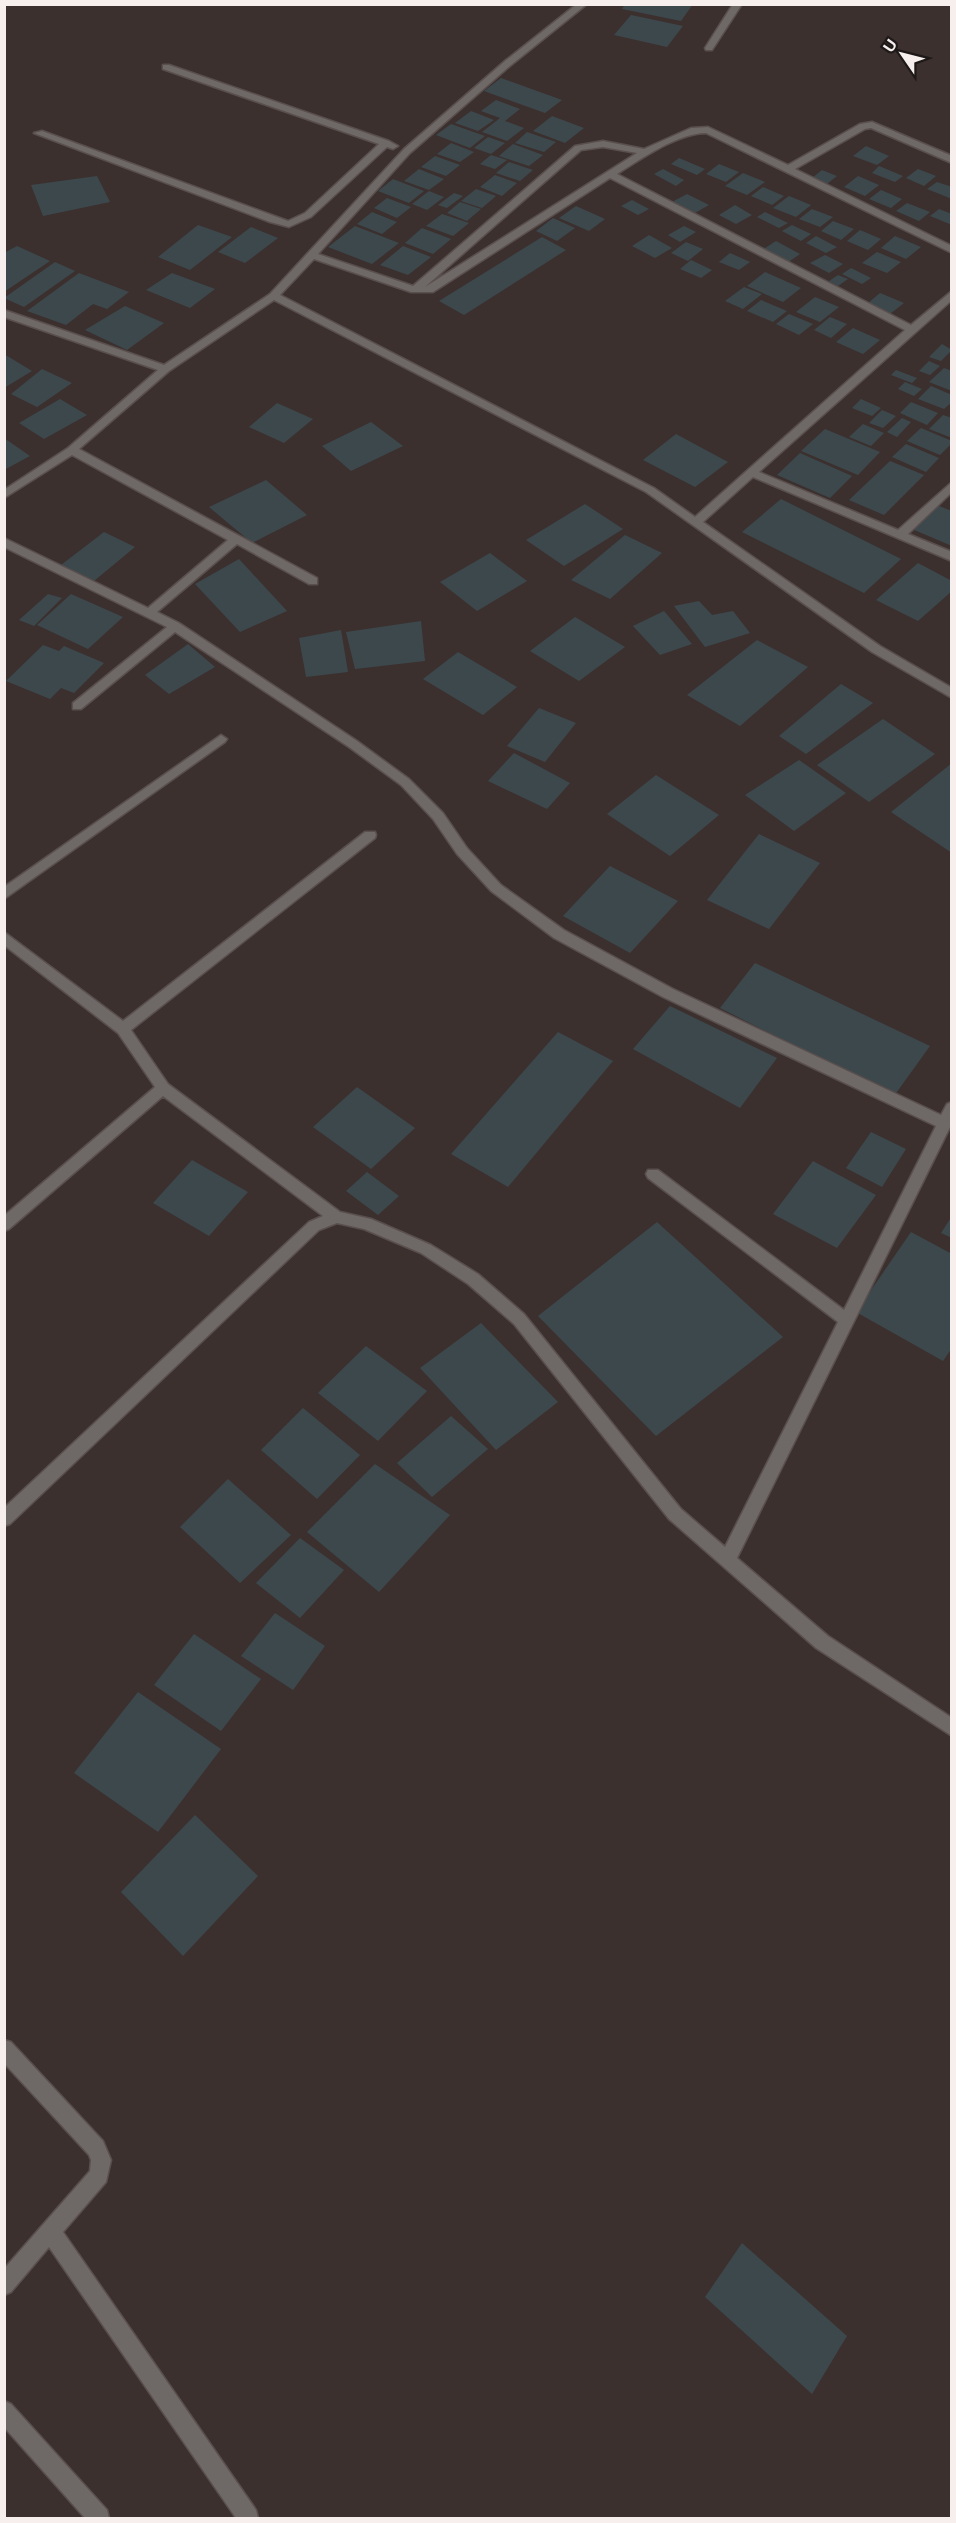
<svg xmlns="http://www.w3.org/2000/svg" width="956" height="2523" font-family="Helvetica,sans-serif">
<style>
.building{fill:#3d484d}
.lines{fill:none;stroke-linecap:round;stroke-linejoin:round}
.minor-casing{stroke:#594f4d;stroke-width:3}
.minor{fill:#6e6867;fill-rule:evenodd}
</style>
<rect width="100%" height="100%" fill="#3b302e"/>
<path class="building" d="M 625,4 L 693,4 L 681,21 L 622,9 Z
M 631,15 L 683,26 L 667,47 L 614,35 Z
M 501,78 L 562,100 L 545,113 L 484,91 Z
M 496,100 L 520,109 L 505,121 L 524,128 L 507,141 L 482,132 L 500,118 L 481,111 Z
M 471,111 L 494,120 L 478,131 L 455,123 Z
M 552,116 L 584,128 L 565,143 L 533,131 Z
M 451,124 L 485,136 L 470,148 L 436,135 Z
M 527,132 L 556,142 L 544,152 L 515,143 Z
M 488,137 L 505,143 L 491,154 L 474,148 Z
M 451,143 L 474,152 L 460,162 L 437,154 Z
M 513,144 L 543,155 L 529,166 L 499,156 Z
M 866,146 L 889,156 L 877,165 L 853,156 Z
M 491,155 L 507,160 L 495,169 L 480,164 Z
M 435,156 L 460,165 L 446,176 L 421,167 Z
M 679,158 L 705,169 L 697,175 L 671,164 Z
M 509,162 L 533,170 L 520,181 L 496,173 Z
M 719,164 L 739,172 L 726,182 L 706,174 Z
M 879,166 L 903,176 L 895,182 L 872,173 Z
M 419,169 L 444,179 L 429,190 L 404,181 Z
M 663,169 L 684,180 L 676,186 L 654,174 Z
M 918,169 L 936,176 L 924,186 L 906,178 Z
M 822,170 L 837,176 L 827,184 L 812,178 Z
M 743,173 L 765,182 L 747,195 L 725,186 Z
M 495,175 L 517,183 L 502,196 L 480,187 Z
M 97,176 L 110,202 L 43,216 L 31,185 Z
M 858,176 L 879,185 L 865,196 L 844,187 Z
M 393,179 L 424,191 L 409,203 L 378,191 Z
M 937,182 L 952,187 L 952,199 L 927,189 Z
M 763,187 L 784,196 L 772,205 L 751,196 Z
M 476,189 L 496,196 L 482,208 L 461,201 Z
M 881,190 L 902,199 L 891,208 L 869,199 Z
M 429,191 L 444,197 L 427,210 L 412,204 Z
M 454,193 L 463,196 L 447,208 L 438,205 Z
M 687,194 L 709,205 L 695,213 L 672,202 Z
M 789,196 L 811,205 L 796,217 L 773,208 Z
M 387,198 L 411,207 L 397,218 L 374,208 Z
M 632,200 L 649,209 L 638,215 L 621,206 Z
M 460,202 L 481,209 L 467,221 L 447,213 Z
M 907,203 L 930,212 L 919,221 L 896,211 Z
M 735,205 L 752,215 L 736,224 L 719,215 Z
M 576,206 L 605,219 L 589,231 L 559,218 Z
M 812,209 L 833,217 L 820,227 L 799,219 Z
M 939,209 L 952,214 L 952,225 L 930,216 Z
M 372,212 L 397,222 L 382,234 L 357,224 Z
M 765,212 L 788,223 L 779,228 L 757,217 Z
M 442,214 L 469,223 L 453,236 L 426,226 Z
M 553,218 L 575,228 L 557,241 L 536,231 Z
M 833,221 L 854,229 L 841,240 L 821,231 Z
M 198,225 L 232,237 L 190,270 L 158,257 Z
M 792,225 L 811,234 L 801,241 L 782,231 Z
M 355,226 L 399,243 L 372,264 L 328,247 Z
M 684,226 L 696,232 L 680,242 L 668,235 Z
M 251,227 L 278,238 L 245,263 L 218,252 Z
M 422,228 L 451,239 L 433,254 L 405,243 Z
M 860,230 L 881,239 L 868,250 L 847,241 Z
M 649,235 L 672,248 L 655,258 L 632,246 Z
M 816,236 L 837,247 L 826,253 L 806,243 Z
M 895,236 L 921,247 L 906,259 L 881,248 Z
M 542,237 L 566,250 L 464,315 L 439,301 Z
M 776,241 L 800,254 L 787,263 L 762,250 Z
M 686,242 L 703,249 L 688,261 L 671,253 Z
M 17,246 L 50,261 L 4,292 L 4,253 Z
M 403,246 L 431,257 L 408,275 L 380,265 Z
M 877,252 L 901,262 L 887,273 L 862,263 Z
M 730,253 L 750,262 L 739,270 L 719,262 Z
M 825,255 L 843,264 L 829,273 L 810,263 Z
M 691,260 L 712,270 L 701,278 L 680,269 Z
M 55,262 L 75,271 L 24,307 L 4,298 Z
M 851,268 L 871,278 L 862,284 L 842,274 Z
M 765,272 L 801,288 L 783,302 L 747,286 Z
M 79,273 L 129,292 L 107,309 L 93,304 L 66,325 L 27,311 Z
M 172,273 L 215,289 L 190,308 L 146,290 Z
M 838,275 L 848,279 L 838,286 L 829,281 Z
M 744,287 L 762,294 L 743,309 L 725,301 Z
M 880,293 L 904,303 L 890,314 L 867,304 Z
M 815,297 L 839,307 L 820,322 L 796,312 Z
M 761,300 L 787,311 L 773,322 L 747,311 Z
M 125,306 L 164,323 L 127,350 L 85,330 Z
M 789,314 L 813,324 L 799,335 L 776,324 Z
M 830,317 L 847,324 L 831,338 L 814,330 Z
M 853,328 L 880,340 L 863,354 L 836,342 Z
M 942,344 L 952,350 L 941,361 L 929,357 Z
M 4,354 L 32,371 L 4,388 Z
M 929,361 L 940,366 L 930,375 L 919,371 Z
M 944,368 L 952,371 L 952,391 L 929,382 Z
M 42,369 L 72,383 L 37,407 L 11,394 Z
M 896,370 L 917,378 L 912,383 L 891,375 Z
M 905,382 L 922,389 L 914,396 L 898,389 Z
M 931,386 L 952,395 L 952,402 L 944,409 L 918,399 Z
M 60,399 L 87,415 L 44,439 L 19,423 Z
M 861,399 L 881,408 L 872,416 L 852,408 Z
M 911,402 L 938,413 L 927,425 L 900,413 Z
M 277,403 L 313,419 L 284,443 L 249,427 Z
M 882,410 L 896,416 L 883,428 L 869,423 Z
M 943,415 L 952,418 L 952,438 L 929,429 Z
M 902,418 L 911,422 L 897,437 L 887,432 Z
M 371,422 L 403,446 L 351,471 L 322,446 Z
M 863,424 L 884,433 L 871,446 L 849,437 Z
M 921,428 L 952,441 L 952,443 L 940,455 L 907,441 Z
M 825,429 L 880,452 L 858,475 L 801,451 Z
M 676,434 L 728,462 L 695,487 L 643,460 Z
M 4,438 L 30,456 L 4,470 Z
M 906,444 L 939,458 L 926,472 L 892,457 Z
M 800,453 L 852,476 L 830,498 L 777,475 Z
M 890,461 L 924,475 L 884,515 L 849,500 Z
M 266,480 L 307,515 L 252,543 L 209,507 Z
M 781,499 L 901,559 L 864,593 L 742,532 Z
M 585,504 L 623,529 L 564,566 L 526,540 Z
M 934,504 L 952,511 L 952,546 L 912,529 Z
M 104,532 L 135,547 L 94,581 L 61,565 Z
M 625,535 L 662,553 L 610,599 L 571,580 Z
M 490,553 L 527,581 L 477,611 L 440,582 Z
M 239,559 L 287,611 L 240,632 L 195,584 Z
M 918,563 L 952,581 L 952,591 L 918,621 L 876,600 Z
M 48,594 L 62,598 L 34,626 L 19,620 Z
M 71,594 L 123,617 L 88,649 L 37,625 Z
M 699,601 L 712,615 L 733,611 L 750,633 L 705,647 L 674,606 Z
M 664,611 L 692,644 L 660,655 L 633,626 Z
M 575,617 L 625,647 L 579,681 L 530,651 Z
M 421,621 L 425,661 L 355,669 L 346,632 Z
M 341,630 L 348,672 L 306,677 L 299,638 Z
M 757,640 L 808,667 L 740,726 L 687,695 Z
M 188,644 L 215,667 L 169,694 L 145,675 Z
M 43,645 L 59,651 L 64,646 L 104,663 L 74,693 L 61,688 L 50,699 L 6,681 Z
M 458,652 L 517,687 L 483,715 L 423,679 Z
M 841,684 L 873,703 L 806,754 L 779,736 Z
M 539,708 L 576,723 L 545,762 L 507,746 Z
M 883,719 L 935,754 L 869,802 L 817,765 Z
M 514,753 L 570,783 L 547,809 L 488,781 Z
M 799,760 L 846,793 L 794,831 L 745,795 Z
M 952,763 L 952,853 L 891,812 Z
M 656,775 L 719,815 L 670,856 L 607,814 Z
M 759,834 L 820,863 L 769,929 L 707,900 Z
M 610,866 L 678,901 L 630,953 L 563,916 Z
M 755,963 L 930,1046 L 894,1096 L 720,1008 Z
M 670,1006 L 777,1058 L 740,1108 L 633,1049 Z
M 558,1032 L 613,1061 L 508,1187 L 451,1154 Z
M 357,1087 L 415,1128 L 371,1169 L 313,1127 Z
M 871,1132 L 906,1149 L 882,1187 L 846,1168 Z
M 192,1160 L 248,1192 L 209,1236 L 153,1203 Z
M 813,1161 L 876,1195 L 837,1248 L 773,1214 Z
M 367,1172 L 399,1196 L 378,1215 L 346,1191 Z
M 952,1216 L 952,1238 L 941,1233 Z
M 657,1222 L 783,1337 L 656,1436 L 538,1316 Z
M 911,1232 L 952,1254 L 952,1348 L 943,1361 L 856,1312 Z
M 481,1323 L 558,1402 L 496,1450 L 420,1368 Z
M 366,1346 L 427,1391 L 378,1441 L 318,1393 Z
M 303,1408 L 360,1455 L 317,1499 L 261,1450 Z
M 451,1416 L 488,1449 L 432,1497 L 397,1463 Z
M 375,1464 L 450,1515 L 379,1592 L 307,1532 Z
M 228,1479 L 291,1535 L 240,1583 L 180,1527 Z
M 300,1538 L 344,1570 L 300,1618 L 256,1583 Z
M 275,1613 L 325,1646 L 293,1690 L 241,1656 Z
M 194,1634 L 261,1679 L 221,1731 L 154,1685 Z
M 138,1692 L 221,1749 L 158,1832 L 74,1773 Z
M 195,1815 L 258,1876 L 183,1956 L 121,1892 Z
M 742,2243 L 847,2336 L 812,2394 L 705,2297 Z"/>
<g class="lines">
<g class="minor-casing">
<path id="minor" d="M 577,4 L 587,4 L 511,65 L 410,153 L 318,254 L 413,286 L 575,146 L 603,141 L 644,149 L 691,128 L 708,127 L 788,165 L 860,124 L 872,122 L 952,156 L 952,163 L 871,128 L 865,129 L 795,169 L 952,246 L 952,253 L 706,133 C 678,133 641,159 617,174 L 911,325 L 952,291 L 952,300 L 759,472 L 898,530 L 952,482 L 952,492 L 908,534 L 952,552 L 952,561 L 753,477 L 703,522 L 880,646 L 952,688 L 952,698 L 872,652 L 646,492 L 274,300 L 169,371 L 79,449 L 317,578 L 317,584 L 309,584 L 237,544 L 157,612 L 179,623 L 357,741 L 409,779 L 443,813 L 467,848 L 501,885 L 564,930 L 673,989 L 941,1115 L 947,1104 L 952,1102 L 952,1123 L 737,1558 L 828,1636 L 952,1718 L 952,1736 L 816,1648 L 669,1519 L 514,1324 L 468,1284 L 421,1253 L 364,1229 L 337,1223 L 319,1230 L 10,1524 L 4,1526 L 4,1508 L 309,1222 L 323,1216 L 163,1096 L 9,1229 L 4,1231 L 4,1216 L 155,1087 L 118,1033 L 4,945 L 4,932 L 123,1021 L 365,832 L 375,832 L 376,835 L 375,838 L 131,1030 L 168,1084 L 340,1212 L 371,1219 L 431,1245 L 478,1274 L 524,1314 L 681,1509 L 725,1547 L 838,1322 L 648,1178 L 646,1174 L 648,1170 L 658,1170 L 844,1310 L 936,1126 L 663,997 L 554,938 L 491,891 L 457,854 L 433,819 L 401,785 L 349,747 L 175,632 L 81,709 L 73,709 L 73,703 L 167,627 L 4,547 L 4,538 L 148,608 L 228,540 L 72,455 L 4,498 L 4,490 L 68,448 L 158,370 L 4,317 L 4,310 L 164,365 L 270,294 L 404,149 L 505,61 ZM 603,147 L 637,153 L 425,287 L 581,150 ZM 610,178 L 905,330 L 695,517 L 654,488 L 280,295 L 314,259 L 411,292 L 433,292 Z
M 733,4 L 742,4 L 712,50 L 706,50 L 705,48 Z
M 163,65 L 169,65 L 389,141 L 398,146 L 393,149 L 387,147 L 311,217 L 289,227 L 270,222 L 34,133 L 42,131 L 288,221 L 305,213 L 379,144 L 163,69 Z
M 221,735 L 227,739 L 225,742 L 4,899 L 4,887 Z
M 4,2040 L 11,2042 L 103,2141 L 111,2160 L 106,2182 L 63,2232 L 256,2510 L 258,2518 L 236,2518 L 49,2247 L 11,2292 L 4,2295 L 4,2269 L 90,2171 L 91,2160 L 89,2155 L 4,2063 Z
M 4,2401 L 11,2404 L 107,2510 L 109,2518 L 85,2518 L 4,2427 Z"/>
</g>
<use href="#minor" class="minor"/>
</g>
<rect width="956" height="2523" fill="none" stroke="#f6efed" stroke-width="12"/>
<g transform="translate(902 54) rotate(305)" stroke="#1e1919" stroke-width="4.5" paint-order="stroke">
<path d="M0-4.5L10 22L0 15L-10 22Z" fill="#f6efed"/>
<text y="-9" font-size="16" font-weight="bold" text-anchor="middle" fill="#f6efed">U</text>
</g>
</svg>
